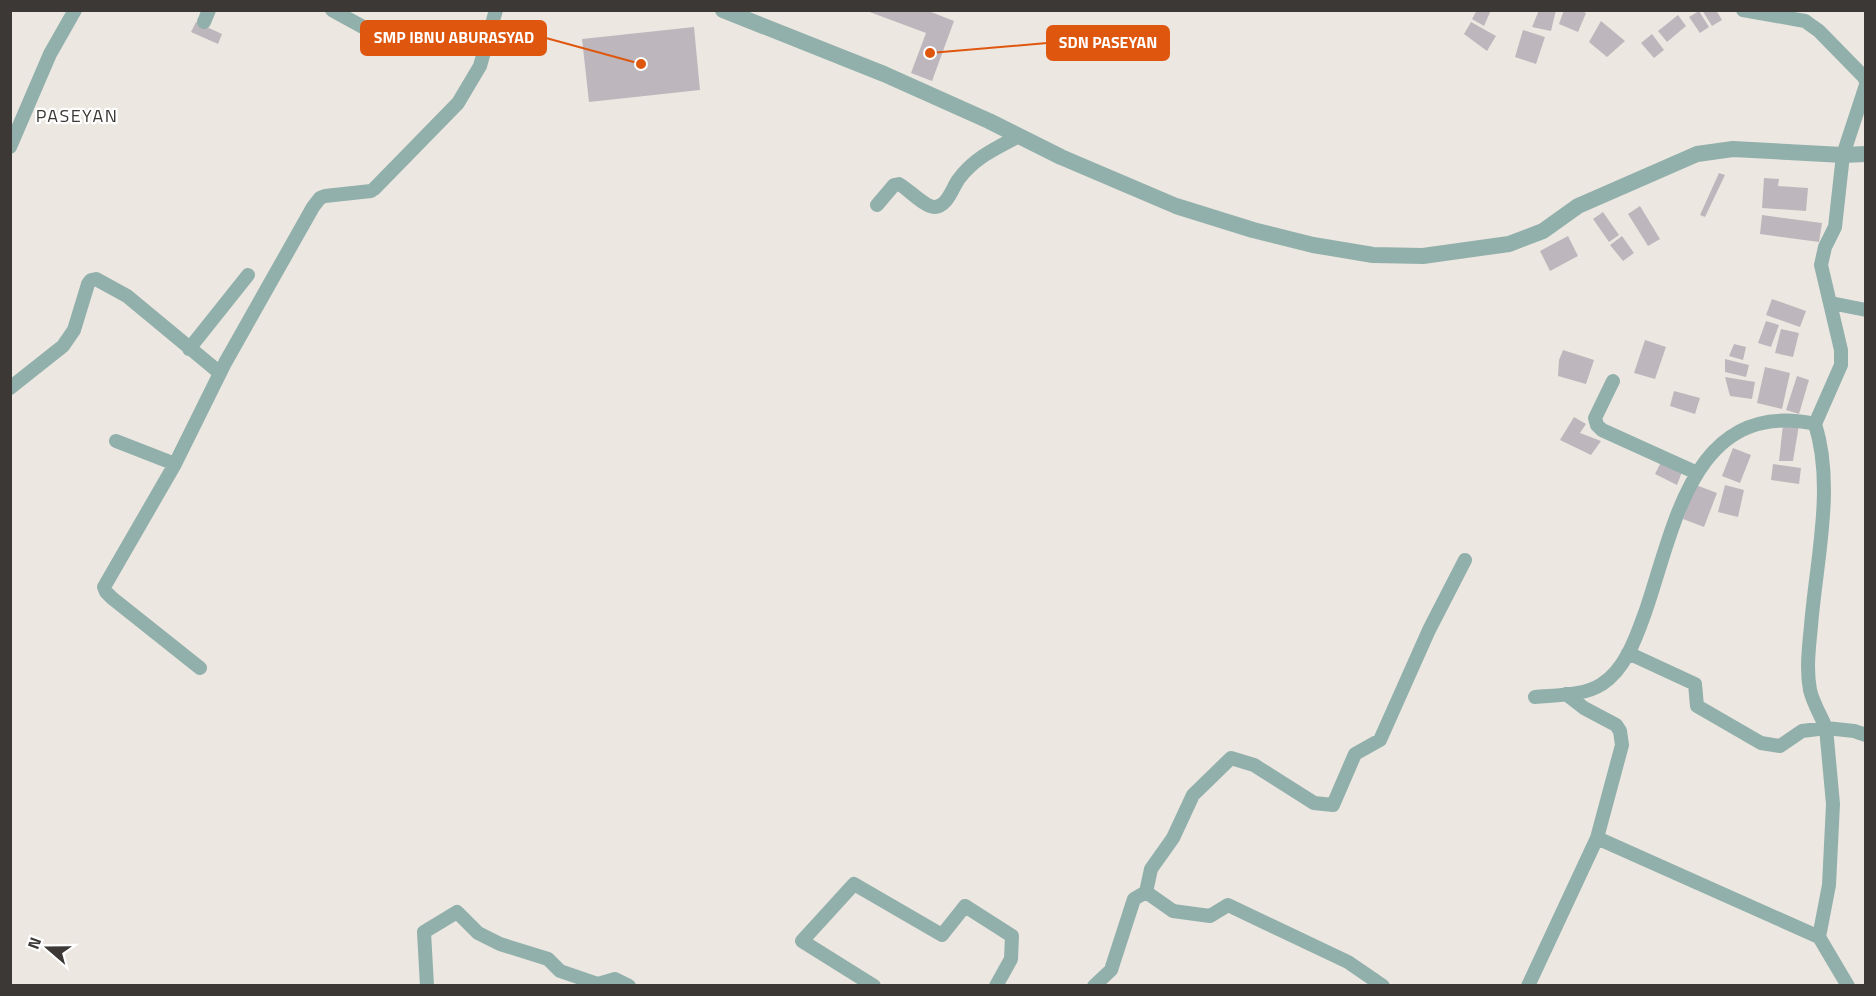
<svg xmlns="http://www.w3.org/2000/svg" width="1876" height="996" font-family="'Titillium Web',sans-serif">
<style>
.building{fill:#bdb7bd}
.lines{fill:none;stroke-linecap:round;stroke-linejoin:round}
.minor{stroke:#92b0ab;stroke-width:14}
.tertiary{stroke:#92b0ab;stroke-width:16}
.labels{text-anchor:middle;stroke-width:4.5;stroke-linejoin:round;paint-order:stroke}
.quarter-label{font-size:18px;letter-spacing:1.5px;fill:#3b3836;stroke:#fff}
.leader{fill:none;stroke:#df570e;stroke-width:2}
.callout-dot{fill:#df570e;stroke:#fff;stroke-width:2}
.callout{fill:#df570e;stroke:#df570e;stroke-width:2}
.callout-label{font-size:16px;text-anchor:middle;font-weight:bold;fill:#fff}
</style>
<rect width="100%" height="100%" fill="#ede7e1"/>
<path class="building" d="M 926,10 L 954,21 L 932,81 L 911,73 L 926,33 L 867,11 Z
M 1477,10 L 1491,10 L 1484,26 L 1472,19 Z
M 1539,10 L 1556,10 L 1551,31 L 1532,27 Z
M 1564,10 L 1579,10 L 1586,13 L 1578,32 L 1559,24 Z
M 1702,10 L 1716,10 L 1722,20 L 1712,26 Z
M 1699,11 L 1709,27 L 1700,33 L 1689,17 Z
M 1678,15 L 1686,26 L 1667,42 L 1658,31 Z
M 1601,21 L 1625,41 L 1607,57 L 1589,42 Z
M 196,22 L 222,34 L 218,44 L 191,32 Z
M 1471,22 L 1496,36 L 1487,51 L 1464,34 Z
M 694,27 L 700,90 L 589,102 L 582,39 Z
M 1523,30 L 1545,37 L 1536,64 L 1515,57 Z
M 1652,34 L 1664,50 L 1654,58 L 1641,43 Z
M 1719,173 L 1725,175 L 1705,217 L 1700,215 Z
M 1764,178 L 1779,179 L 1778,186 L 1808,188 L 1806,211 L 1762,208 Z
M 1640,206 L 1660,239 L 1648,246 L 1628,214 Z
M 1603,212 L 1619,235 L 1609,242 L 1593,219 Z
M 1762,215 L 1822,223 L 1819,242 L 1760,234 Z
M 1568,236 L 1578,256 L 1550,271 L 1540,251 Z
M 1622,236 L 1634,253 L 1623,261 L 1610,245 Z
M 1772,299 L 1806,311 L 1800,327 L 1766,315 Z
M 1766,321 L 1779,325 L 1771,347 L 1758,343 Z
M 1781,329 L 1799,333 L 1793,357 L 1775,353 Z
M 1645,340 L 1666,347 L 1655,379 L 1634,373 Z
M 1734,344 L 1746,347 L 1743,360 L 1729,356 Z
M 1563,350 L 1594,360 L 1586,384 L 1558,376 L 1559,360 Z
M 1725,359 L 1749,365 L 1746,377 L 1725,372 Z
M 1765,367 L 1790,373 L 1782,409 L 1757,403 Z
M 1797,376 L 1809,380 L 1799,414 L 1786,410 Z
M 1725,377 L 1755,382 L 1752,399 L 1730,396 Z
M 1674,391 L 1700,398 L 1695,414 L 1670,406 Z
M 1574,417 L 1586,424 L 1580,433 L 1601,441 L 1591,455 L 1560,440 Z
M 1783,424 L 1799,425 L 1793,461 L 1779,461 Z
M 1733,448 L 1751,455 L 1740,483 L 1722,476 Z
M 1661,462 L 1682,472 L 1677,485 L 1655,474 Z
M 1773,464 L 1801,468 L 1799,484 L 1771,480 Z
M 1696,485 L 1717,493 L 1704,527 L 1683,519 Z
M 1725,485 L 1744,490 L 1738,517 L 1718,512 Z"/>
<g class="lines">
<path class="minor" d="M 332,10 L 363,27
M 1743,10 L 1805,21 L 1819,31 L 1863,76 L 1866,81
M 204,22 L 209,10
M 10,147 L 50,54 L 75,10
M 877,205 L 894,185 L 899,184 C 908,189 925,207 934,207 C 947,207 952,189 958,180 C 974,158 996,148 1019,136
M 1831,303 L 1866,310
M 189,349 L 248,275
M 1613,381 L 1595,418 L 1597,425 L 1602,430 L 1697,473
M 10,388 L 63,346 L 74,330 L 88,284 L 91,280 L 96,279 L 127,296 L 220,373
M 116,441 L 175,464
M 1628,653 L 1695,684 L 1697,706 L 1761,743 L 1780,746 L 1802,731 L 1826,728 C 1821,716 1813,703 1810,690 C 1806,669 1809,647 1811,626 C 1816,562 1835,486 1815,424 L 1841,365 L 1841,350 L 1821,265 L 1825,247 L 1835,227 L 1843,155 L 1866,85
M 200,668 L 112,598 L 106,592 L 104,587 L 175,464 L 225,363 L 313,207 L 320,198 L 325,196 L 371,191 L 374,189 L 458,103 L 480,66 L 496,10
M 1535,697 C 1556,695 1584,696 1602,684 C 1626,669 1637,635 1646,610 C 1675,525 1694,398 1815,424
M 1597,838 L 1819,937
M 1146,892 L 1151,869 L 1173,838 L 1193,795 L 1231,758 L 1254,765 L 1314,803 L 1333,805 L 1355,754 L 1380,740 L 1429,630 L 1465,560
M 427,986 L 424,932 L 457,912 L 478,933 L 500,944 L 548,959 L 560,971 L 598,984 L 615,979 L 629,986
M 874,986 L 802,941 L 854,884 L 942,935 L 965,906 L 1012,936 L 1011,959 L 996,986
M 1094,986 L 1111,970 L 1134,899 L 1146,892 L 1173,911 L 1210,916 L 1228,905 L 1348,962 L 1383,986
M 1528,986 L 1597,838 L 1622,745 L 1620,731 L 1616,725 L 1584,708 L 1566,694
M 1848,986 L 1819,937 L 1829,885 L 1833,804 L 1826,728 L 1854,731 L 1866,735"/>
<path class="tertiary" d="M 723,10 L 884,74 L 989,121 L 1061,157 L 1176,206 L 1253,230 L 1313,245 L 1373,255 L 1423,256 L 1509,244 L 1543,231 L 1578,206 L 1697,154 L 1733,149 L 1843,155 L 1866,154"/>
</g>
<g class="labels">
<g class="quarter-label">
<text x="77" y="122">PASEYAN</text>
</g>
</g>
<path class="leader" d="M641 64L546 38M930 53L1047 43"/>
<g class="callout-dot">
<circle cx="641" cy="64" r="6"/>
<circle cx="930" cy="53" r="6"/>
</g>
<g class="callout">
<rect x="361" y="21" width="185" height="34" rx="6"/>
<rect x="1047" y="26" width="122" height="34" rx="6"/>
</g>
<g class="callout-label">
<text x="454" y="43">SMP IBNU ABURASYAD</text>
<text x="1108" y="48">SDN PASEYAN</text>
</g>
<rect width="1876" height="996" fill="none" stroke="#3b3836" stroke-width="24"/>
<g transform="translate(48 948) rotate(290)" stroke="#ffffff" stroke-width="4.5" paint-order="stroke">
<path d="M0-4.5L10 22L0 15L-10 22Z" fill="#3b3836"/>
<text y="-9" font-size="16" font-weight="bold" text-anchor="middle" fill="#3b3836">N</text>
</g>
</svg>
